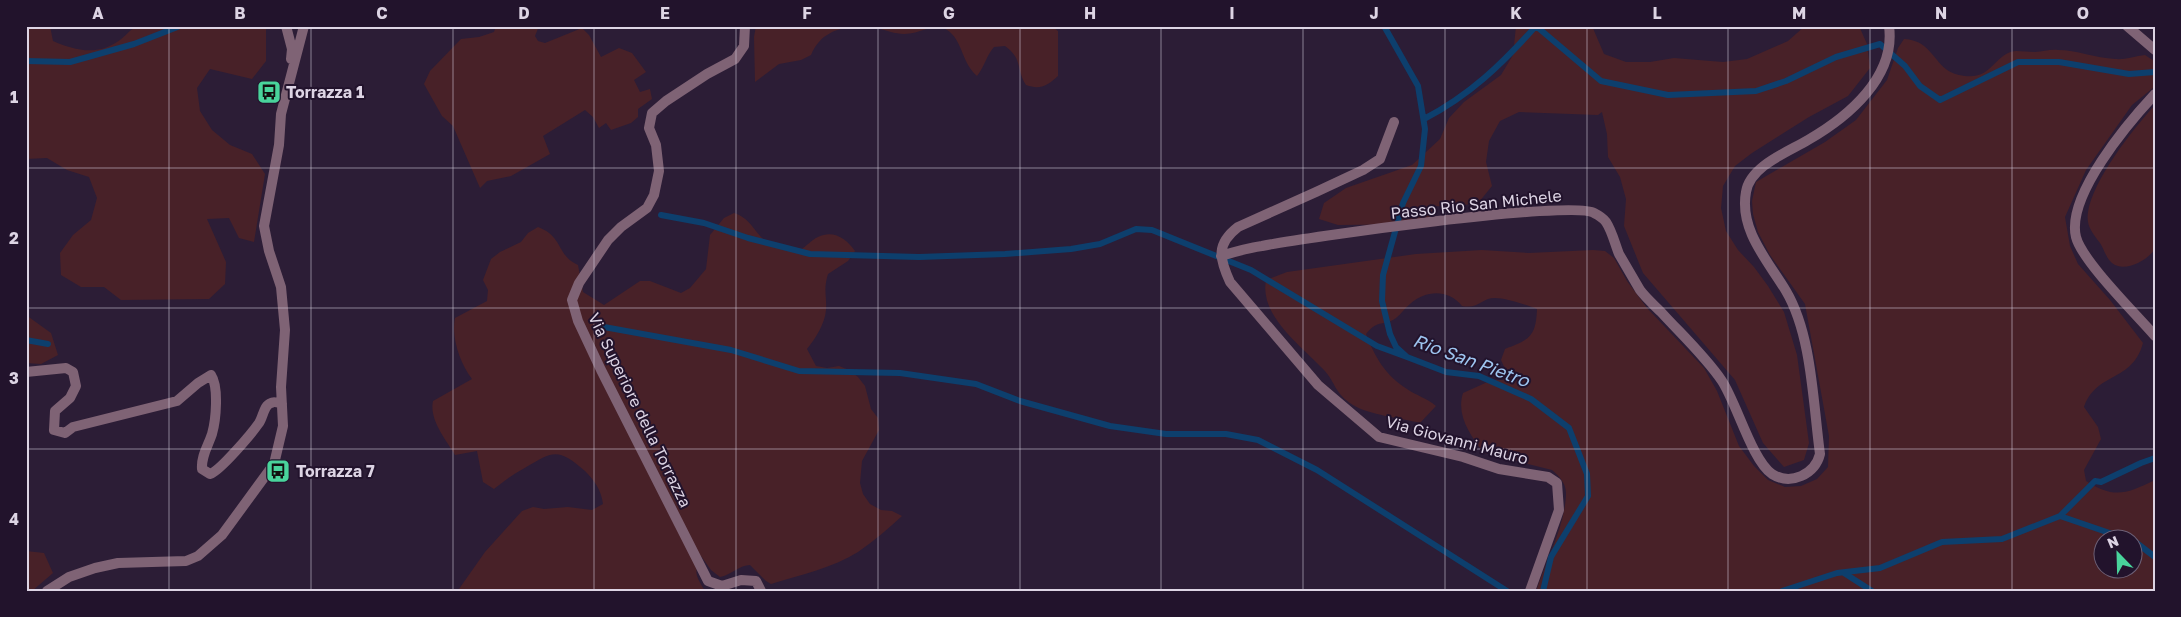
<svg xmlns="http://www.w3.org/2000/svg" width="2181" height="617" font-family="'Golos Text',sans-serif">
<style>
.green{fill:#482128;fill-rule:evenodd}
.lines{fill:none;stroke-linecap:round;stroke-linejoin:round}
.stream{stroke:#0d3f6d;stroke-width:6}
.minor{stroke:#7f6375;stroke-width:10}
.grid{fill:none;stroke:#ddd4e4;stroke-width:1;stroke-opacity:0.55}
.labels{text-anchor:middle;stroke-width:4;stroke-linejoin:round;paint-order:stroke}
.poi-label{font-size:16px;font-weight:bold;fill:#ddd4e4;stroke:#22132c;text-anchor:start}
.street-label{font-size:16px;fill:#ddd4e4;stroke:#22132c}
.water-label{font-size:18px;font-style:italic;fill:#9ec5f0;stroke:#22132c}
.neatline{fill:none;stroke:#ddd4e4;stroke-width:2}
.grid-label{font-size:16px;text-anchor:middle;font-weight:bold;fill:#ddd4e4}
</style>
<rect width="100%" height="100%" fill="#2c1d36"/>
<path class="green" d="M 26,26 L 50,26 L 53,41 C 74,50 96,56 117,42 C 123,39 129,30 135,28 C 145,27 153,31 162,26 L 266,26 L 266,61 L 252,79 L 210,69 L 197,88 L 200,111 L 212,130 L 230,145 L 252,154 L 265,174 L 254,242 L 239,238 L 229,218 L 207,219 L 226,262 L 225,284 L 209,299 L 121,300 L 104,287 L 81,287 L 61,275 L 60,253 L 73,235 L 91,220 L 97,198 L 89,177 L 67,170 L 47,158 L 26,159 Z
M 496,26 L 539,26 L 535,36 L 538,41 L 545,43 L 582,28 L 589,35 L 601,57 L 619,48 L 632,53 L 646,72 L 634,80 L 640,92 L 650,89 L 652,99 L 638,109 L 638,117 L 631,123 L 611,130 L 606,123 L 599,128 L 593,117 L 585,110 L 543,136 L 550,154 L 511,176 L 487,181 L 480,188 L 453,126 L 442,116 L 424,84 L 430,71 L 461,39 L 479,37 L 494,32 Z
M 756,26 L 858,26 C 836,28 820,34 811,55 L 801,60 L 779,64 L 755,82 L 754,37 Z
M 870,26 L 934,26 C 901,39 901,34 870,26 Z
M 938,26 L 1051,26 L 1058,31 L 1058,76 C 1047,86 1040,90 1026,85 C 1016,69 1023,59 1005,46 L 994,47 C 986,56 985,66 977,76 C 958,59 964,33 938,26 Z
M 1516,26 L 1592,26 L 1604,54 L 1626,62 L 1650,62 L 1674,58 L 1723,62 L 1747,59 L 1788,41 L 1805,26 L 1859,26 L 1867,44 L 1870,68 L 1848,96 L 1809,117 L 1752,153 L 1735,166 L 1723,186 L 1721,208 L 1726,231 L 1738,250 L 1754,267 L 1768,286 L 1784,312 L 1797,355 L 1809,443 L 1804,460 L 1784,467 L 1763,443 L 1735,380 L 1643,273 L 1624,226 L 1626,199 L 1620,177 L 1608,157 L 1607,134 L 1602,112 L 1598,115 L 1519,112 L 1500,121 L 1489,141 L 1486,162 L 1492,186 L 1479,202 L 1456,207 L 1435,206 L 1427,224 L 1338,225 L 1319,219 L 1324,203 L 1346,188 L 1412,165 L 1440,139 L 1449,118 L 1464,102 L 1501,75 L 1513,55 Z
M 1904,39 C 1934,40 1934,70 1959,75 C 1993,83 1993,53 2016,51 C 2023,51 2029,52 2035,52 C 2043,52 2050,49 2058,50 C 2076,50 2096,58 2115,59 C 2125,60 2135,56 2145,55 L 2154,61 L 2155,85 L 2153,88 L 2132,105 L 2086,170 L 2065,217 L 2070,246 L 2078,264 L 2110,300 L 2143,343 C 2132,383 2097,371 2084,407 L 2098,427 L 2101,439 L 2084,470 L 2086,481 C 2114,499 2126,494 2155,480 L 2155,591 L 1536,591 C 1546,562 1566,523 1566,493 C 1566,483 1559,476 1552,470 L 1484,453 C 1470,435 1456,415 1463,393 L 1492,380 L 1503,380 L 1506,371 L 1501,360 L 1505,349 C 1529,340 1536,337 1537,309 C 1527,305 1506,298 1495,298 C 1481,298 1480,309 1462,306 C 1448,289 1426,290 1410,304 C 1405,308 1401,314 1396,318 C 1384,327 1379,318 1366,334 C 1375,357 1385,375 1407,389 C 1417,396 1427,398 1436,406 L 1420,423 C 1401,418 1369,415 1353,405 C 1334,393 1336,383 1324,370 C 1302,346 1259,316 1266,280 L 1287,272 L 1416,254 L 1482,250 L 1529,253 L 1593,250 L 1605,251 L 1614,258 L 1627,281 L 1647,308 L 1704,368 L 1717,391 L 1739,446 L 1754,466 L 1768,480 L 1785,487 L 1801,486 L 1817,479 L 1828,467 L 1829,436 L 1805,304 L 1770,255 L 1758,232 L 1753,214 L 1752,201 L 1756,182 L 1825,142 L 1856,120 L 1887,80 L 1898,48 ZM 2104,540 L 2134,540 L 2134,570 L 2104,570 Z
M 2155,105 L 2155,249 C 2147,261 2124,273 2112,263 C 2106,258 2104,249 2100,243 C 2092,232 2086,226 2088,212 C 2093,180 2132,130 2155,105 Z
M 734,213 C 752,219 754,233 767,242 C 776,247 789,249 799,251 C 806,247 811,240 818,237 C 833,229 847,239 855,251 L 848,261 L 828,274 C 823,290 827,296 826,310 C 825,324 815,339 807,349 L 816,366 L 827,368 L 839,366 L 849,370 L 858,377 L 865,386 L 871,409 L 878,418 L 879,430 L 862,461 L 860,483 L 863,494 L 870,504 L 881,510 L 892,511 L 902,516 C 888,529 874,541 858,552 C 833,568 799,575 771,584 L 766,581 L 750,565 C 740,565 731,575 720,577 L 711,570 L 701,556 C 693,572 696,576 705,591 L 455,591 L 459,589 L 485,552 L 522,511 L 533,507 L 544,509 L 568,507 L 592,510 L 603,504 C 601,490 595,481 585,471 C 557,446 552,452 523,469 C 512,475 504,481 494,489 L 483,482 L 477,451 L 455,455 C 446,440 429,420 433,401 L 472,379 C 460,363 451,338 455,318 L 487,301 L 488,290 L 483,280 L 491,259 L 500,252 L 521,242 L 528,233 L 538,227 C 564,237 556,255 578,265 L 583,292 L 604,305 L 640,281 L 650,281 L 681,293 L 690,288 L 706,269 L 710,235 L 724,218 Z
M 26,315 L 51,333 L 58,355 L 41,364 L 26,363 Z
M 26,551 L 44,553 L 53,573 L 32,591 L 26,591 Z"/>
<g class="lines">
<path class="stream" d="M 1384,26 L 1418,86 L 1425,129 L 1421,166 L 1403,203 L 1383,275 L 1382,301 L 1390,334 L 1396,347 L 1407,357 L 1446,372 L 1479,376 L 1531,399 L 1569,428 L 1587,474 L 1588,496 L 1551,557 L 1543,591
M 1536,26 L 1601,81 L 1668,95 L 1756,91 L 1786,81 L 1836,57 L 1880,44 L 1905,66 L 1920,86 L 1940,100 L 2018,62 L 2059,62 L 2129,74 L 2155,72
M 26,61 L 70,62 L 134,44 L 180,26
M 1424,119 C 1470,95 1501,65 1536,26
M 661,215 L 704,223 L 748,238 L 810,254 L 919,257 L 1005,254 L 1071,249 L 1100,244 L 1136,229 L 1152,230 L 1251,270 L 1377,346 L 1407,357
M 604,327 L 731,350 L 799,371 L 900,373 L 976,384 L 1020,401 L 1110,426 L 1166,434 L 1226,434 L 1258,440 L 1317,470 L 1507,591
M 26,340 L 48,344
M 2060,516 L 2095,481 L 2101,482 L 2141,463 L 2155,458
M 2134,541 L 2155,557
M 1844,573 L 1872,591
M 1782,591 L 1837,573 L 1880,568 L 1942,542 L 2002,539 L 2060,516 L 2130,540"/>
<path class="minor" d="M 286,26 L 292,49 L 291,59
M 745,26 L 744,46 L 735,59 L 707,74 L 666,101 L 652,113 L 649,128 L 656,145 L 659,171 L 654,195 L 647,208 L 621,227 L 608,240 L 579,283 L 572,300 L 578,321 L 601,370 L 708,581 L 722,586 L 741,580 L 756,581 L 761,591
M 2127,26 L 2155,50
M 2155,94 C 2128,123 2066,196 2076,237 C 2082,261 2137,315 2155,336
M 1394,122 L 1380,159 L 1363,170 L 1316,192 L 1238,227 C 1216,244 1219,258 1230,282 L 1318,385 L 1379,437 L 1463,457 L 1499,469 L 1548,477 L 1557,483 L 1559,510 L 1530,591
M 1221,256 C 1234,252 1248,248 1262,246 C 1302,238 1574,199 1594,213 C 1598,215 1603,218 1606,222 C 1612,231 1615,244 1619,254 C 1626,266 1633,278 1640,290 C 1646,298 1654,305 1661,312 C 1681,334 1705,356 1722,381 C 1737,404 1752,460 1772,474 C 1791,486 1815,474 1820,454 C 1813,403 1812,335 1786,291 C 1768,261 1739,230 1746,192 C 1750,166 1788,152 1808,140 C 1848,117 1896,77 1889,26
M 26,372 L 66,368 L 73,372 L 76,386 L 70,398 L 55,411 L 54,430 L 65,433 L 73,427 L 177,401 L 198,383 L 211,375 C 219,387 216,420 212,434 C 208,446 201,456 202,469 L 210,474 C 220,471 252,433 259,423 C 263,417 264,405 271,403 C 274,401 279,403 282,404
M 47,591 L 69,577 L 95,568 L 118,563 L 186,561 L 198,556 L 222,535 L 274,464 L 283,426 L 281,387 L 285,330 L 281,287 L 269,251 L 264,226 L 279,145 L 281,114 L 304,26"/>
</g>
<path class="grid" d="M 169,26 L 169,591M 311,26 L 311,591M 453,26 L 453,591M 594,26 L 594,591M 736,26 L 736,591M 878,26 L 878,591M 1020,26 L 1020,591M 1161,26 L 1161,591M 1303,26 L 1303,591M 1445,26 L 1445,591M 1587,26 L 1587,591M 1728,26 L 1728,591M 1870,26 L 1870,591M 2012,26 L 2012,591M 26,168 L 2155,168M 26,308 L 2155,308M 26,449 L 2155,449"/>
<defs>
<g id="bus-square" transform="scale(1.25)"><rect x="-9" y="-9" width="18" height="18" rx="4" fill="#49d49c" stroke="#22132c"/><path d="M-5-6H5V4H4V6H2V4H-2V6H-4V4H-5ZM-3.5-4V0h7V-4ZM-3.5 1.2v1.5H-2V1.2ZM2 1.2v1.5H3.5V1.2Z" fill="#111"/></g>
</defs>
<g fill-rule="evenodd">
<use href="#bus-square" x="269" y="92"/>
<use href="#bus-square" x="278" y="471"/>
</g>
<g class="labels">
<g class="poi-label">
<text x="286" y="98">Torrazza 1</text>
<text x="296" y="477">Torrazza 7</text>
</g>
<g class="street-label">
<text transform="translate(1476 204) rotate(-6)" y="6">Passo Rio San Michele</text>
<text transform="translate(640 410) rotate(64)" y="6">Via Superiore della Torrazza</text>
<text transform="translate(1457 440) rotate(15)" y="6">Via Giovanni Mauro</text>
</g>
<g class="water-label">
<text transform="translate(1471 361) rotate(20)" y="6">Rio San Pietro</text>
</g>
</g>
<rect width="2181" height="617" fill="none" stroke="#22132c" stroke-width="55"/>
<g transform="translate(2118 554) rotate(337)"><circle r="24" fill="#22132c" stroke="#6d6076"/>
<path d="M0-4L9 19L0 12L-9 19Z" fill="#49d49c"/>
<text y="-8" font-size="14" font-weight="bold" text-anchor="middle" fill="#ddd4e4">N</text>
</g>
<rect x="28" y="28" width="2126" height="562" class="neatline"/>
<g class="grid-label">
<text x="98" y="19">A</text>
<text x="240" y="19">B</text>
<text x="382" y="19">C</text>
<text x="524" y="19">D</text>
<text x="665" y="19">E</text>
<text x="807" y="19">F</text>
<text x="949" y="19">G</text>
<text x="1090" y="19">H</text>
<text x="1232" y="19">I</text>
<text x="1374" y="19">J</text>
<text x="1516" y="19">K</text>
<text x="1657" y="19">L</text>
<text x="1799" y="19">M</text>
<text x="1941" y="19">N</text>
<text x="2083" y="19">O</text>
<text x="14" y="103">1</text>
<text x="14" y="244">2</text>
<text x="14" y="384">3</text>
<text x="14" y="525">4</text>
</g>
</svg>
